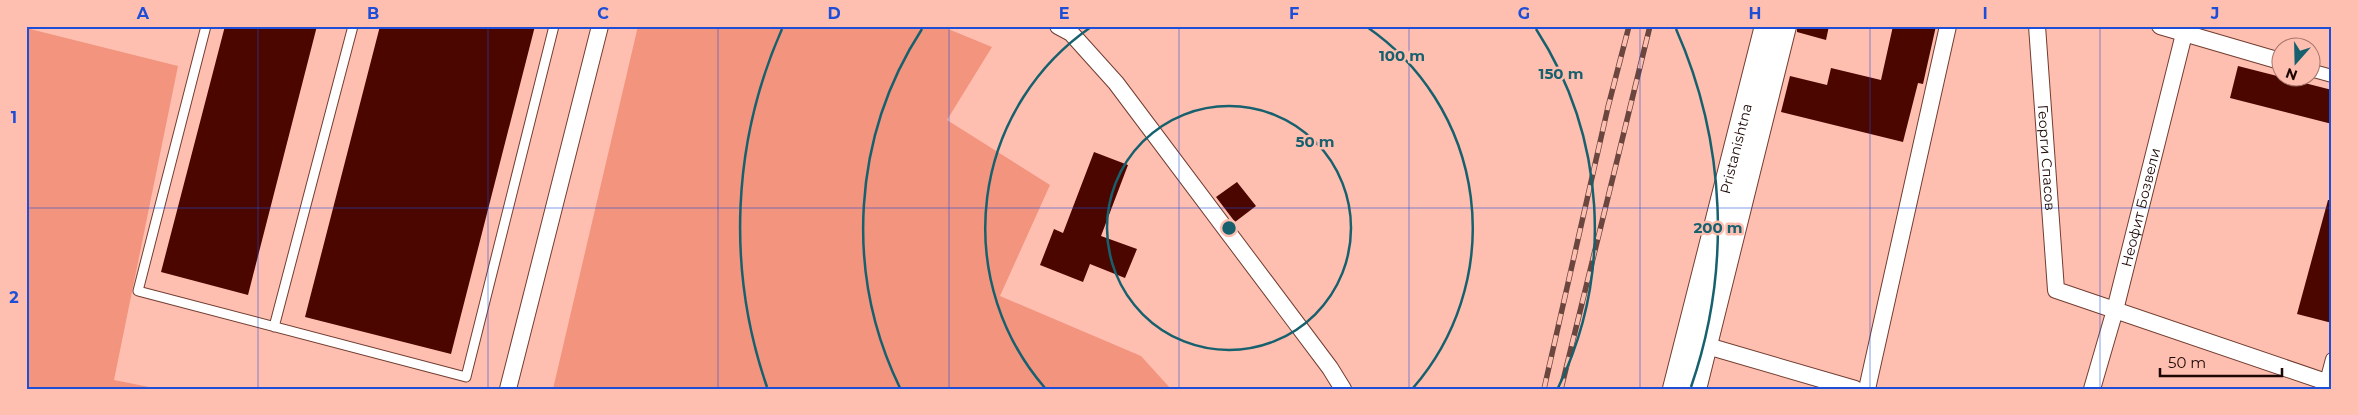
<svg xmlns="http://www.w3.org/2000/svg" width="2358" height="415" font-family="Montserrat,sans-serif">
<style>
.green{fill:#f3947e}
.building{fill:#4b0600}
.lines{fill:none;stroke-linecap:round;stroke-linejoin:round}
.service-casing{stroke:#723d31;stroke-width:11}
.pedestrian-casing{stroke:#723d31;stroke-width:14}
.minor-casing{stroke:#723d31;stroke-width:18}
.secondary-casing{stroke:#723d31;stroke-width:26}
.service{stroke:#fff;stroke-width:9}
.pedestrian{stroke:#fff;stroke-width:12}
.minor{stroke:#fff;stroke-width:16}
.secondary{stroke:#fff;stroke-width:24}
.rail-casing{stroke:#6a463f;stroke-width:5.5}
.rail{stroke:#ffbfb0;stroke-width:4;stroke-dasharray:11;stroke-linecap:butt}
.grid{fill:none;stroke:#1d4ed8;stroke-width:1;stroke-opacity:0.55}
.ring{fill:none;stroke:#17616f;stroke-width:2.5}
.labels{text-anchor:middle;stroke-width:5;stroke-linejoin:round;paint-order:stroke}
.street-label{font-size:14px;fill:#1b0603;stroke:#ffbfb0}
.centre{fill:#17616f;stroke:#ffbfb0;stroke-width:2.5}
.ring-label{font-size:15px;text-anchor:middle;font-weight:bold;fill:#17616f;stroke:#ffbfb0;stroke-width:5;stroke-linejoin:round;paint-order:stroke}
.neatline{fill:none;stroke:#1d4ed8;stroke-width:2}
.grid-label{font-size:16px;text-anchor:middle;font-weight:bold;fill:#1d4ed8}
</style>
<rect width="100%" height="100%" fill="#ffbfb0"/>
<path class="green" d="M 638,26 L 941,26 L 992,47 L 947,120 L 1050,185 L 1000,296 L 1141,356 L 1171,389 L 553,389 Z
M 26,28 L 178,66 L 114,380 L 159,389 L 26,389 Z"/>
<path class="building" d="M 225,26 L 317,26 L 248,295 L 161,272 Z
M 380,26 L 535,26 L 451,354 L 305,317 Z
M 1797,26 L 1829,26 L 1826,40 L 1797,32 Z
M 1893,26 L 1936,26 L 1923,84 L 1918,83 L 1903,142 L 1781,112 L 1790,76 L 1827,85 L 1831,68 L 1881,80 Z
M 2238,66 L 2332,90 L 2332,124 L 2230,98 Z
M 1094,152 L 1128,165 L 1101,236 L 1137,249 L 1125,278 L 1090,264 L 1083,282 L 1040,265 L 1054,229 L 1063,233 Z
M 1237,182 L 1256,206 L 1235,222 L 1216,197 Z
M 2328,200 L 2332,200 L 2332,323 L 2297,314 Z"/>
<g class="lines">
<g class="service-casing">
<path id="service" d="M 206,26 L 138,291 L 466,377 L 554,26
M 274,327 L 353,26"/>
</g>
<g class="pedestrian-casing">
<path id="pedestrian" d="M 2310,70 L 2332,76
M 2324,389 L 2332,359"/>
</g>
<g class="minor-casing">
<g id="minor">
<path d="M 1058,26 L 1071,33 L 1116,83 L 1330,368 L 1343,389"/>
<path id="s1" d="M 2037,26 L 2056,290 L 2332,384"/>
<path d="M 2160,26 L 2280,61"/>
<path d="M 1704,345 L 1855,389"/>
<path d="M 508,389 L 600,26"/>
<path d="M 1867,389 L 1948,26"/>
<path id="s2" d="M 2092,389 L 2115,310 L 2186,26"/>
</g>
</g>
<g class="secondary-casing">
<g id="secondary">
<path id="s3" d="M 1675,389 L 1767,26"/>
<path d="M 1694,389 L 1784,26"/>
</g>
</g>
<use href="#service" class="service"/>
<use href="#pedestrian" class="pedestrian"/>
<use href="#minor" class="minor"/>
<use href="#secondary" class="secondary"/>
<g class="rail-casing">
<path id="rail" d="M 1544,389 L 1608,107 L 1629,26
M 1561,389 L 1650,26"/>
</g>
<use href="#rail" class="rail"/>
</g>
<path class="grid" d="M 258,26 L 258,389M 488,26 L 488,389M 718,26 L 718,389M 949,26 L 949,389M 1179,26 L 1179,389M 1409,26 L 1409,389M 1640,26 L 1640,389M 1870,26 L 1870,389M 2100,26 L 2100,389M 26,208 L 2332,208"/>
<g class="ring">
<circle cx="1229" cy="228" r="122"/>
<path d="M1045 388A244 244 0 0 1 1091 27M1367 27A244 244 0 0 1 1413 388"/>
<path d="M900 388A366 366 0 0 1 922 29M1536 29A366 366 0 0 1 1558 388"/>
<path d="M767 387A489 489 0 0 1 782 29M1676 29A489 489 0 0 1 1691 387"/>
</g>
<g class="labels">
<g class="street-label">
<text dy="5" stroke="none"><textPath href="#s3" startOffset="248">Pristanishtna</textPath></text>
<text dy="5" stroke="none"><textPath href="#s1" startOffset="132">Георги Спасов</textPath></text>
<text dy="5" stroke="none"><textPath href="#s2" startOffset="188">Неофит Бозвели</textPath></text>
</g>
</g>
<circle cx="1229" cy="228" r="8" class="centre"/>
<g class="ring-label">
<text x="1402" y="61">100 m</text>
<text x="1561" y="79">150 m</text>
<text x="1315" y="147">50 m</text>
<text x="1718" y="233">200 m</text>
</g>
<rect width="2358" height="415" fill="none" stroke="#ffbfb0" stroke-width="55"/>
<g transform="translate(2296 62) rotate(200)"><circle r="24" fill="#ffbfb0" stroke="#a4756b"/>
<path d="M0-4L9 19L0 12L-9 19Z" fill="#17616f"/>
<text y="-8" font-size="14" font-weight="bold" text-anchor="middle" fill="#1b0603">N</text>
</g>
<path d="M2160 368v8h122v-8" fill="none" stroke="#1b0603" stroke-width="2.5"/>
<text x="2168" y="368" font-size="15" fill="#1b0603" stroke="#ffbfb0" stroke-width="4" paint-order="stroke">50 m</text>
<rect x="28" y="28" width="2302" height="360" class="neatline"/>
<g class="grid-label">
<text x="143" y="19">A</text>
<text x="373" y="19">B</text>
<text x="603" y="19">C</text>
<text x="834" y="19">D</text>
<text x="1064" y="19">E</text>
<text x="1294" y="19">F</text>
<text x="1524" y="19">G</text>
<text x="1755" y="19">H</text>
<text x="1985" y="19">I</text>
<text x="2215" y="19">J</text>
<text x="14" y="123">1</text>
<text x="14" y="303">2</text>
</g>
</svg>
